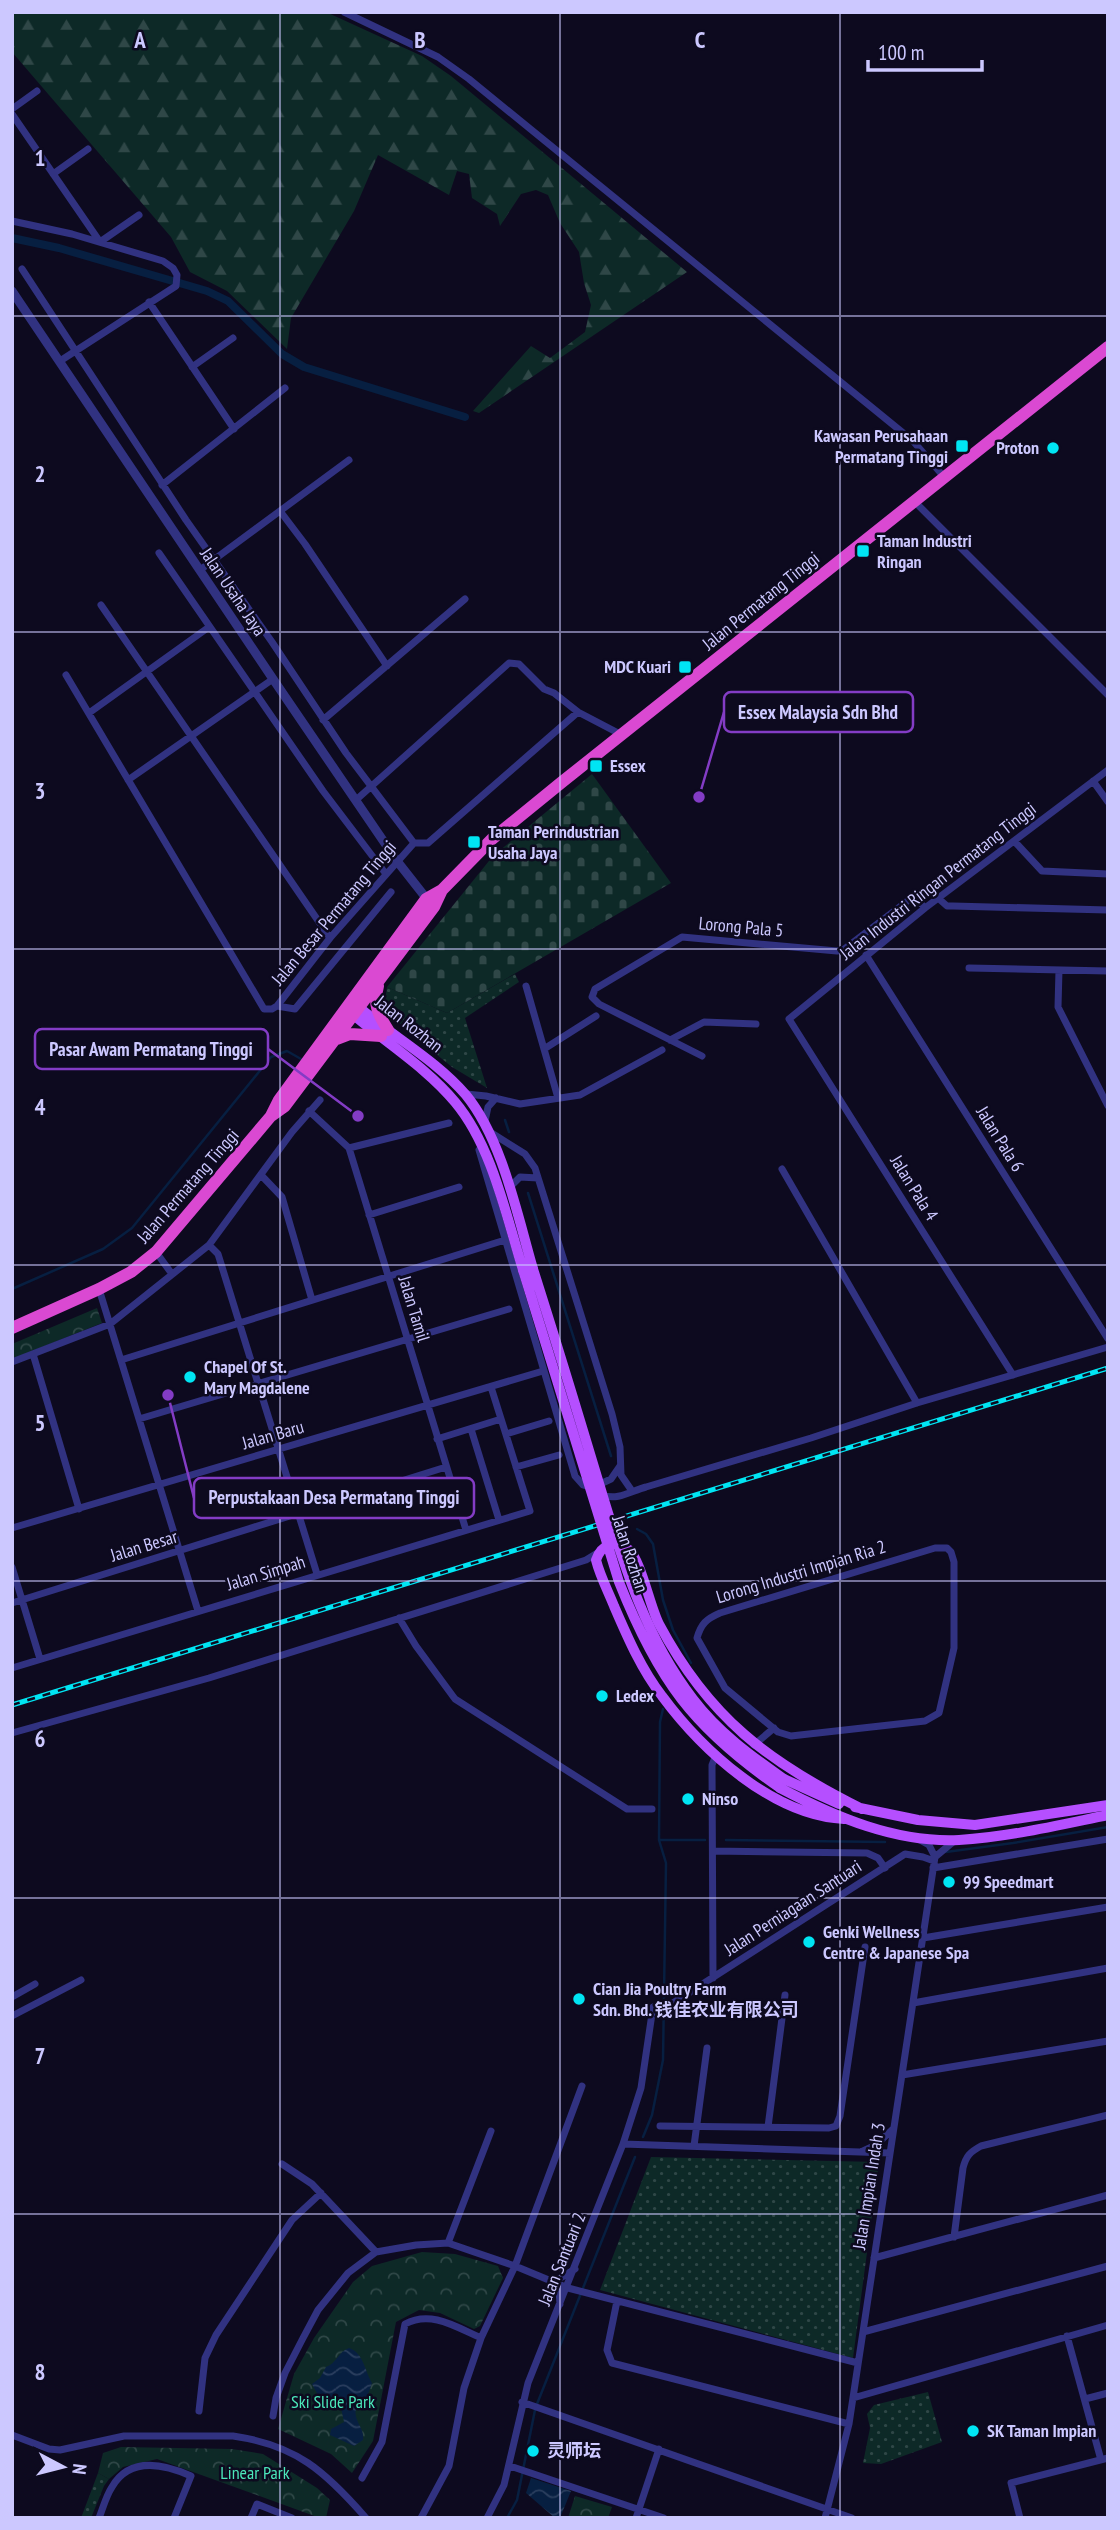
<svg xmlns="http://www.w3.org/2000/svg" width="1120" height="2530" font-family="'PT Sans Narrow','Noto Sans SC',sans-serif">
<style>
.grass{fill:url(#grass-dots)}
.forest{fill:url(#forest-firs)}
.cemetery{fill:url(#cemetery-stones)}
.park{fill:url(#park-crowns)}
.water{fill:url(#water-waves)}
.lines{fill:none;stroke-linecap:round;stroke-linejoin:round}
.stream{stroke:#071f41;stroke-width:2.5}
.canal{stroke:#071f41;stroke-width:8}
.minor{stroke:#313281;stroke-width:7}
.tertiary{stroke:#313281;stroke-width:9}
.primary{stroke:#b54fff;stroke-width:10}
.trunk{stroke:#da49d2;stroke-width:12}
.rail-casing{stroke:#00e5f3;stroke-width:5}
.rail{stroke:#0d0a1f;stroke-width:2.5;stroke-dasharray:8;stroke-linecap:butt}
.primary-bridge{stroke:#b54fff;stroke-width:10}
.grid{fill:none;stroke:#ccc8ff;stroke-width:2;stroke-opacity:0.55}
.poi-dot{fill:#00e5f3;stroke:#0d0a1f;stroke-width:2.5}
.labels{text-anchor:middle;stroke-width:5;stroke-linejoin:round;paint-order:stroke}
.poi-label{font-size:18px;font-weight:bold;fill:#ccc8ff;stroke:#0d0a1f;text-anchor:start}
.street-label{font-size:18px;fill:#ccc8ff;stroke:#0d0a1f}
.park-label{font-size:18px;fill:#4be7ba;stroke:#0d0a1f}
.grid-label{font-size:23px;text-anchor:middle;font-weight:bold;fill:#ccc8ff;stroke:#0d0a1f;stroke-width:5;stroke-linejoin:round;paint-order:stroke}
.leader{fill:none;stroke:#833cc5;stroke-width:2.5}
.callout-dot{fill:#833cc5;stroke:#0d0a1f;stroke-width:2.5}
.callout{fill:#0d0a1f;stroke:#833cc5;stroke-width:2.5}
.callout-label{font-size:19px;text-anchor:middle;font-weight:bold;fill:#ccc8ff}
</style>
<defs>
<pattern id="grass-dots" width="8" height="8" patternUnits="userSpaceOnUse" patternTransform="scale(1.75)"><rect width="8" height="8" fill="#0d2927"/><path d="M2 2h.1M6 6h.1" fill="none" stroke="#2f4747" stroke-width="1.8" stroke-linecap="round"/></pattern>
<pattern id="forest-firs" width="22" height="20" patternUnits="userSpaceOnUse" patternTransform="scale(1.75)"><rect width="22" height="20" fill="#0d2927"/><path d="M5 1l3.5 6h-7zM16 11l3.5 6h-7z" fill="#2f4747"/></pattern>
<pattern id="cemetery-stones" width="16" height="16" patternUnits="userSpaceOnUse" patternTransform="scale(1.75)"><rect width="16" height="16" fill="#0d2927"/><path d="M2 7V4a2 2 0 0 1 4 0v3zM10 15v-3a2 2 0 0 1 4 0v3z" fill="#2f4747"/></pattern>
<pattern id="park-crowns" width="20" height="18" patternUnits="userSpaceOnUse" patternTransform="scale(1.75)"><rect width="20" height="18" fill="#0d2927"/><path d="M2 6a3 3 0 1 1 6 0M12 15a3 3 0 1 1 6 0" fill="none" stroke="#2f4747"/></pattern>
<pattern id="water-waves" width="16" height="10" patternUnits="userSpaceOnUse" patternTransform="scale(1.75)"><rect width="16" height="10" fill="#071f41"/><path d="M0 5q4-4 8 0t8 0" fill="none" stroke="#2a3e5e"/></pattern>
</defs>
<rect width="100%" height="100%" fill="#0d0a1f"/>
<path class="grass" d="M 515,974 L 519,982 L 465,1018 L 487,1088 L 452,1067 L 405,1029 L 386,1009 L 385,1001 L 387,987 L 447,1013 Z
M 651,2157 L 879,2162 L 853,2358 L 600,2290 Z
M 928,2392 L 942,2442 L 881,2464 L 863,2463 L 870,2428 L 867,2414 L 874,2405 Z
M 98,2473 L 109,2479 L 104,2486 L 91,2518 L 81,2518 Z"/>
<path class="forest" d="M 12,12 L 326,12 L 422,56 L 451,76 L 687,272 L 479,413 L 473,411 L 531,346 L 550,358 L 585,332 L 591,305 L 584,283 L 579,252 L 560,223 L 548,195 L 536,190 L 521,194 L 500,226 L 497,214 L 472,198 L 469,174 L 457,171 L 449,195 L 378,155 L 354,211 L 291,318 L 287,349 L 227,291 L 190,272 L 171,237 L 12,52 Z"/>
<path class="cemetery" d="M 592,774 L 671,883 L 447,1013 L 387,987 L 493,856 Z"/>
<path class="park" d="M 97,1308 L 102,1323 L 12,1359 L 12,1344 Z
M 422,2252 L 455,2254 L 498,2266 L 503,2278 L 480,2326 L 474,2329 L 440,2313 L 419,2310 L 396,2322 L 373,2441 L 352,2473 L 331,2454 L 278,2429 L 294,2374 L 314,2338 L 353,2282 L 372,2266 Z
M 121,2447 L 232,2449 L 263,2454 L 317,2488 L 330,2500 L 326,2518 L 320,2518 L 157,2459 L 123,2467 L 109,2479 L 98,2473 L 103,2453 Z
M 575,2496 L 612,2507 L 608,2518 L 568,2518 Z"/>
<path class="water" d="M 349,2348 C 363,2352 365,2371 372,2383 L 367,2397 L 356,2409 C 353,2421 365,2428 363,2440 L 354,2446 L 330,2435 L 331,2429 L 344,2422 L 341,2408 L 335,2400 L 319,2397 L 312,2384 L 320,2378 L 326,2367 C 337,2363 338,2352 349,2348 Z
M 531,2478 L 571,2491 L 560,2518 L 555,2518 L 526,2493 Z"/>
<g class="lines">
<path class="stream" d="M 505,1120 L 509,1132
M 528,1193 L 611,1456
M 12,1289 L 103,1249 L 132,1228 L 271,1057 L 287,1051 L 301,1059
M 637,1529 L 646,1534 L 653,1544 L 663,1600 L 673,1630 L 691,1663
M 660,1840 L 705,1840
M 726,1840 L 885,1842
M 946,1852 L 1013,1843 L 1108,1827
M 643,2137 L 652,2115 L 663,2060 L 666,1863 L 659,1840 L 660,1722 L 663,1709
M 537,2404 L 635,2157
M 507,2518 L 517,2500 L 535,2410"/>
<path class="canal" d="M 12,238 L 59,248 L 207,291 L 228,301 L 282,354 L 304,367 L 465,417"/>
<path class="minor" d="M 344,12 L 438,57 L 469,79 L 913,441 L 945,478
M 12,109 L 37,91
M 12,114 L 100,242 L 139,215
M 53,174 L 88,149
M 12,221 L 72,234 L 163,261 L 173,268 L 177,275 L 176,286 L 60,361
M 22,269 L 186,520 L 272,642 L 346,753 L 414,843
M 149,302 L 234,429
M 192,367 L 233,338
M 162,485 L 285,388
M 914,501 L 1108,695
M 280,511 L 305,544 L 387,666
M 159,553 L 323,791 L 386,874
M 200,570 L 349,460
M 101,605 L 330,938
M 66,675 L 264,1009 L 272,1009 L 277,1006 L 330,938 L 414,843 L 428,843 L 578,712
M 89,713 L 209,627
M 323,720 L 465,599
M 128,780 L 273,679
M 1093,781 L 1108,802
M 356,800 L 509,663 L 519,664 L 544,689 L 554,693 L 578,712 L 622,735
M 1015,842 L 1042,871 L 1108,874
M 938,898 L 947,906 L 953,906 L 1108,910
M 866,955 L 1108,1339
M 969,968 L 1108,971
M 1059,970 L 1058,1007 L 1108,1106
M 526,986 L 558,1098
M 277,1006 L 295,1009 L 391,892
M 670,1040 L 704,1022 L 756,1024
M 544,1049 L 596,1016
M 702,1056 L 599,1004 L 592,997 L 595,989 L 682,937 L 837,951 L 843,950 L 914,896 L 925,908
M 466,1094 L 486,1096 L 520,1104 L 580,1095 L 662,1050
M 309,1111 L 349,1148 L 466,1530
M 485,1121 L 488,1107 L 496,1098
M 490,1132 L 525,1154 L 535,1168 L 612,1414 L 620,1447 L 621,1475 L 632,1491
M 349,1148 L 449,1123
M 479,1150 L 575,1476 L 583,1485 L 593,1488
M 782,1169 L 917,1403
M 261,1175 L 282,1197 L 312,1300
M 509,1188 L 520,1177 L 538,1178
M 369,1215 L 459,1187
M 209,1245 L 218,1254 L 317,1574
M 156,1252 L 172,1274
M 99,1289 L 198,1611
M 33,1354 L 79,1509
M 121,1360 L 505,1240
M 12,1362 L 110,1324 L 209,1245 L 292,1132 L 320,1100
M 1013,1375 L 789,1019 L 925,908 L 1108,770
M 139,1419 L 509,1309
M 471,1429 L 499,1520
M 506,1434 L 549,1421
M 437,1439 L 501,1419
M 516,1467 L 559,1455
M 596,1486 L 611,1479 L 620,1466
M 602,1495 C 618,1501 631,1491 646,1487 L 811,1438 L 917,1403 L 1108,1347
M 12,1528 L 543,1371
M 935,1548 L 947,1548 L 951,1552 L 954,1562 L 954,1648 L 939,1713 L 925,1721 L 791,1736 L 778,1732 L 725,1688 L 697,1638 C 701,1624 706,1619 720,1613 Z
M 12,1567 L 40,1659
M 12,1603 L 446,1467
M 399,1618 L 416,1646 L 455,1699 L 627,1809 L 652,1809
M 12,1668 L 530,1511 L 491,1387
M 12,1733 L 209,1678 L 586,1560 L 599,1552
M 754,1745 L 774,1728
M 920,1840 L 929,1845 L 935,1857
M 713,1851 L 867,1853 L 878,1858 L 885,1868
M 933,1868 L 1108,1839
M 923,1938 L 1108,1907
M 713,1978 L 712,1765 L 716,1755
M 12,1997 L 35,1984
M 913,2003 L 1108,1968
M 12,2016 L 81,1980
M 902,2075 L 1108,2041
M 660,2126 L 829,2128 L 836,2126 L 840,2116 L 865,1947
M 768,2127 L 785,1995
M 623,2144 L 890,2153
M 694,2146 L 707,2048
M 863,2151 L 876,2145 L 893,2129
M 282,2164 L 312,2184 L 376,2252
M 954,2237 L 963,2168 C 966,2156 970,2152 981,2146 L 1108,2115
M 448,2243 L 491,2131
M 874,2258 L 1108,2195
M 617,2301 L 607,2350 L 612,2363 L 849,2424
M 560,2304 L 559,2290 L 554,2282 L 575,2269
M 863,2332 L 1108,2266
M 1067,2336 L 1101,2460
M 853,2398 L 1108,2325
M 1085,2399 L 1108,2393
M 522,2402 L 852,2518
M 199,2411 L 205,2358 L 216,2335 L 292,2220 L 321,2193
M 273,2416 L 276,2398 L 285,2373 L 302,2340 L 318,2310 L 348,2273 L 376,2252 L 416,2245 L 448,2243 L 515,2266 L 568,2288 L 858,2363
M 12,2435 L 49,2449 L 60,2450 L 124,2436 L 233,2436 C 296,2445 325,2471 366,2518
M 510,2466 L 664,2518
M 362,2478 L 382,2442 L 405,2324 C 431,2310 456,2327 481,2338
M 99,2518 C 103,2508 106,2496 112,2487 C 130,2456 164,2464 191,2476 L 174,2518
M 251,2518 L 257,2504 L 292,2518
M 421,2518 L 449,2466 L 464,2388 L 481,2338 L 515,2266 L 582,2086
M 487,2518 L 504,2485 L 528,2383 L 623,2144 L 641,2088 L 653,2007 L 673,2003 L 905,1854 L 923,1857 L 934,1861
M 636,2518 L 659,2449
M 825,2518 L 849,2424 L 935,1857 L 953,1842
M 1020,2518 L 1011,2483 L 1108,2458"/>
<path class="tertiary" d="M 12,291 L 273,679 L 397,861 L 430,903"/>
<path class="primary" d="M 354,1003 C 390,1035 435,1059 466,1095 C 502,1139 517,1214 533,1269
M 349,1011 C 383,1041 425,1066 455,1102 C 492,1146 506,1215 523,1270
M 784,1779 L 839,1804
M 780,1788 C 835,1817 896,1843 959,1840 C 1009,1837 1059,1825 1108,1815
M 855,1807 L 918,1820 L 975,1825 L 1108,1805
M 844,1819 C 773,1816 702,1750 662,1696 C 641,1669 627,1636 614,1606 C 608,1591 600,1576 596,1560 C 601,1545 616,1538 629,1550 C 641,1560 650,1607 659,1624 C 709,1718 768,1762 862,1809"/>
<path class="trunk" d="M 378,986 C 373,1005 378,1014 388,1030
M 337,1039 L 350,1034 L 381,1036
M 271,1116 L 279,1100 L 426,899 L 442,890 L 492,839 L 562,782 L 1108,347
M 12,1328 L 99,1289 L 131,1272 L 156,1252 L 271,1116 L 285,1106 L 434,907 L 442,890"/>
<g class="rail-casing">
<path id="rail" d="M 12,1705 L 1108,1368"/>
</g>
<use href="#rail" class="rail"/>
<path class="primary-bridge" d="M 533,1269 C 555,1338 576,1407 597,1477 C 621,1555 642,1633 693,1699 C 718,1732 751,1756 784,1779
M 523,1270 L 619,1582 C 658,1680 693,1728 780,1788"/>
</g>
<path class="grid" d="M 280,12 L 280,2518M 560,12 L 560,2518M 840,12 L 840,2518M 12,316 L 1108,316M 12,632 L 1108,632M 12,949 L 1108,949M 12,1265 L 1108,1265M 12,1581 L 1108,1581M 12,1898 L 1108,1898M 12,2214 L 1108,2214"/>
<g class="poi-dot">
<rect x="955" y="439" width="14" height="14" rx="3.5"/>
<circle cx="1053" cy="448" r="7"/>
<rect x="856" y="544" width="14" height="14" rx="3.5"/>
<rect x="678" y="660" width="14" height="14" rx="3.5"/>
<rect x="589" y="759" width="14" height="14" rx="3.5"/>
<rect x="467" y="835" width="14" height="14" rx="3.5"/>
<circle cx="190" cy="1377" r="7"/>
<circle cx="602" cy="1696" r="7"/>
<circle cx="688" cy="1799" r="7"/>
<circle cx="949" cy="1882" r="7"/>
<circle cx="809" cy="1942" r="7"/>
<circle cx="579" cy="1999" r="7"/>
<circle cx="973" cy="2431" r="7"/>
<circle cx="533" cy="2451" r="7"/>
</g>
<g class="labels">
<g class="poi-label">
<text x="948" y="442" text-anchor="end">Kawasan Perusahaan<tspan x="948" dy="21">Permatang Tinggi</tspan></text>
<text x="1039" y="454" text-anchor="end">Proton</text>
<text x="877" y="547">Taman Industri<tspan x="877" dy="21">Ringan</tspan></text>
<text x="671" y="673" text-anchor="end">MDC Kuari</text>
<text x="610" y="772">Essex</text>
<text x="488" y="838">Taman Perindustrian<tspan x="488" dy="21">Usaha Jaya</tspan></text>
<text x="204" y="1373">Chapel Of St.<tspan x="204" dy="21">Mary Magdalene</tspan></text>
<text x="616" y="1702">Ledex</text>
<text x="702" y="1805">Ninso</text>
<text x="963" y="1888">99 Speedmart</text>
<text x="823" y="1938">Genki Wellness<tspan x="823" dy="21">Centre &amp; Japanese Spa</tspan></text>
<text x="593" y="1995">Cian Jia Poultry Farm<tspan x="593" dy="21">Sdn. Bhd. 钱佳农业有限公司</tspan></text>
<text x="987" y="2437">SK Taman Impian</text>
<text x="547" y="2457">灵师坛</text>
</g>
<g class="street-label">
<text transform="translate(233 592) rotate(56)" y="6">Jalan Usaha Jaya</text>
<text transform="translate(761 601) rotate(-39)" y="6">Jalan Permatang Tinggi</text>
<text transform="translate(938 881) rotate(-38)" y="6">Jalan Industri Ringan Permatang Tinggi</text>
<text transform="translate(334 913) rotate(-50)" y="6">Jalan Besar Permatang Tinggi</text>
<text transform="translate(741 927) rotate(5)" y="6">Lorong Pala 5</text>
<text transform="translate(409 1024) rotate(38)" y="6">Jalan Rozhan</text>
<text transform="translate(1000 1139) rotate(58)" y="6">Jalan Pala 6</text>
<text transform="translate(188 1186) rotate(-49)" y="6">Jalan Permatang Tinggi</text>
<text transform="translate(914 1188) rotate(58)" y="6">Jalan Pala 4</text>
<text transform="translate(414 1309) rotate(73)" y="6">Jalan Tamil</text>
<text transform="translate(273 1435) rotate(-16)" y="6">Jalan Baru</text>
<text transform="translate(144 1546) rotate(-17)" y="6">Jalan Besar</text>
<text transform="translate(630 1554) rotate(72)" y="6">Jalan Rozhan</text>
<text transform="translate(801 1572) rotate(-17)" y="6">Lorong Industri Impian Ria 2</text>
<text transform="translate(266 1573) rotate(-17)" y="6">Jalan Simpah</text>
<text transform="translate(793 1908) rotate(-33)" y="6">Jalan Perniagaan Santuari</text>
<text transform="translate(869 2186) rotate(-81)" y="6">Jalan Impian Indah 3</text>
<text transform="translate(562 2259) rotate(-68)" y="6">Jalan Santuari 2</text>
</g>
<g class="park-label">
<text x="333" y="2408">Ski Slide Park</text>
<text x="255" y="2479">Linear Park</text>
</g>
</g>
<g class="grid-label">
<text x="140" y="48">A</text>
<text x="420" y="48">B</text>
<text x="700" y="48">C</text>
<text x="40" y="166">1</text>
<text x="40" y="482">2</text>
<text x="40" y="799">3</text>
<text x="40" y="1115">4</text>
<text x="40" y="1431">5</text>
<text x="40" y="1747">6</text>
<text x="40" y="2064">7</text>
<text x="40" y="2380">8</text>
</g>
<path class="leader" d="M699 797L724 712M358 1116L268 1049M168 1395L194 1498"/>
<g class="callout-dot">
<circle cx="699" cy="797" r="7"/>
<circle cx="358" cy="1116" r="7"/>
<circle cx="168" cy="1395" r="7"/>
</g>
<g class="callout">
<rect x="724" y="692" width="189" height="40" rx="7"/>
<rect x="35" y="1029" width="233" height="40" rx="7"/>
<rect x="194" y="1478" width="280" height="40" rx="7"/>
</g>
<g class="callout-label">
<text x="818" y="719">Essex Malaysia Sdn Bhd</text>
<text x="151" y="1056">Pasar Awam Permatang Tinggi</text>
<text x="334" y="1504">Perpustakaan Desa Permatang Tinggi</text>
</g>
<rect width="1120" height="2530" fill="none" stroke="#ccc8ff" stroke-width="28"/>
<g transform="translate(63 2467) rotate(97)" stroke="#0d0a1f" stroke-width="5" paint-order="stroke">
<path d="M0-5L12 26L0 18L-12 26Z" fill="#ccc8ff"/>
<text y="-10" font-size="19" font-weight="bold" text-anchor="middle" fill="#ccc8ff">N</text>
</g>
<path d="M868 60v10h114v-10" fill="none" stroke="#ccc8ff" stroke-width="3.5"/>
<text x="878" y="60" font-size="21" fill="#ccc8ff" stroke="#0d0a1f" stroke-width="5" paint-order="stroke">100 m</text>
</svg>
